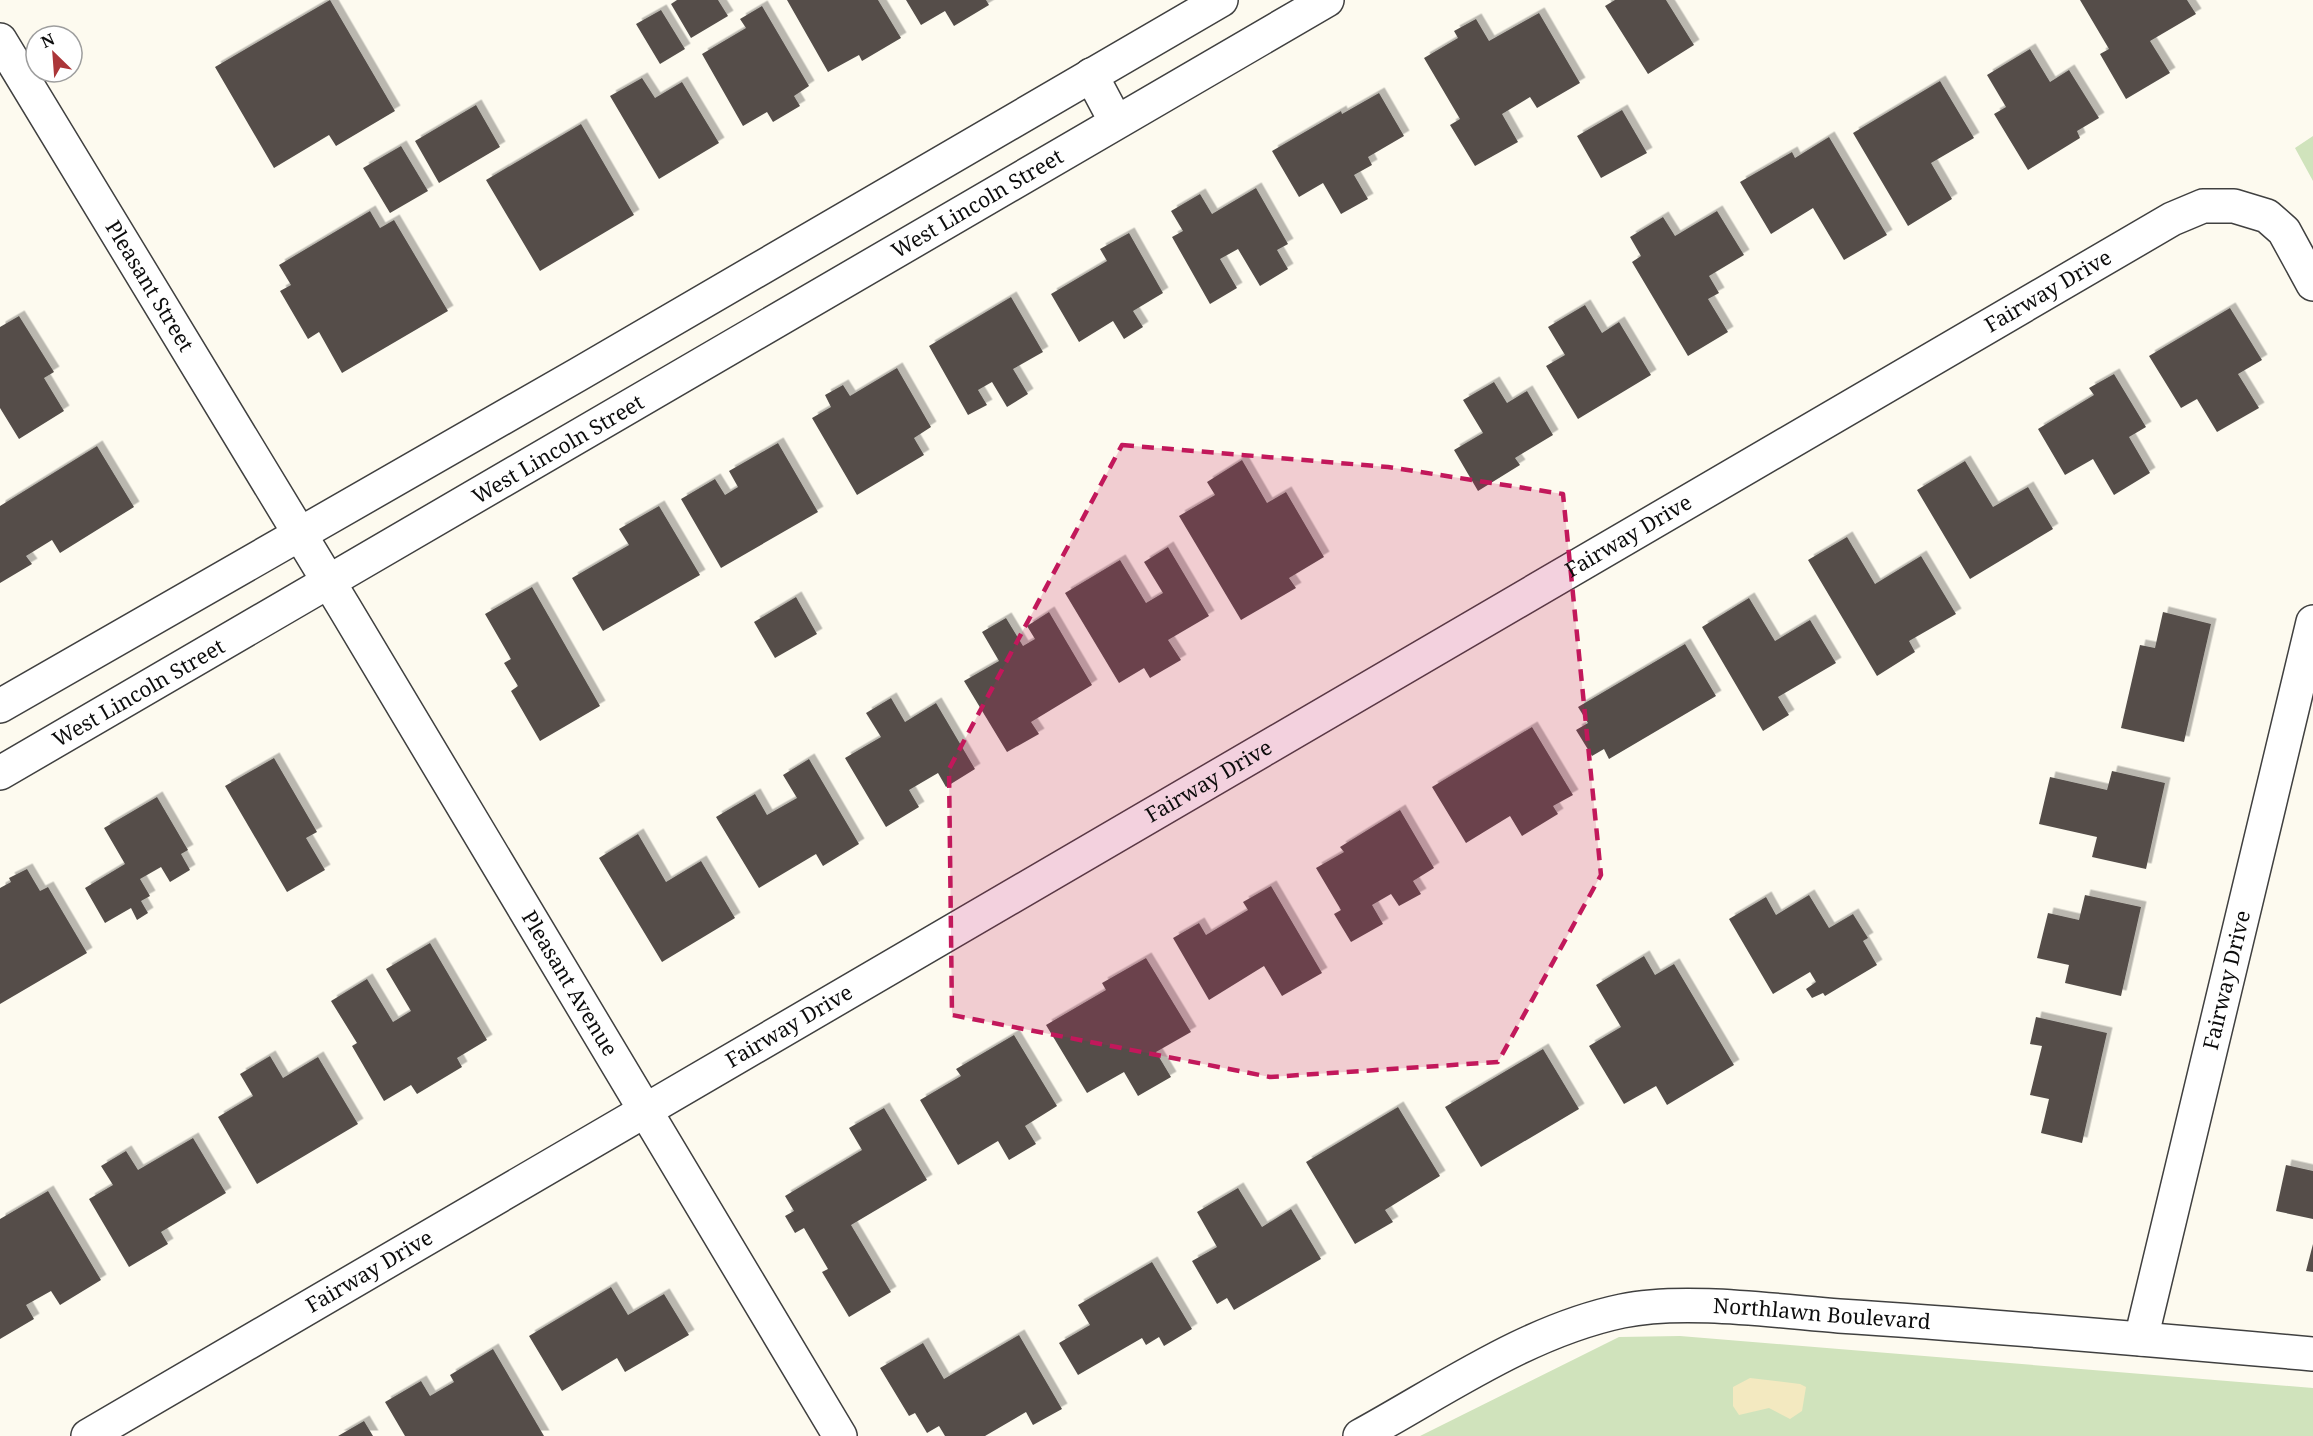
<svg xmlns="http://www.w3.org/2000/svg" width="2313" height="1436" font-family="'Noto Serif',serif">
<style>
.green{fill:#d0e3bc}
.sand{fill:#f3e9c0}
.building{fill:#544e4a;filter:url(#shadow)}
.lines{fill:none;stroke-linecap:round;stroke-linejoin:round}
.minor-casing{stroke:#404040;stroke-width:36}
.minor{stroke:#fff;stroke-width:33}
.marked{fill:#c2185b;fill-opacity:0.2;stroke:#c2185b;stroke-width:4.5;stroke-dasharray:12 8;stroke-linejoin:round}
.labels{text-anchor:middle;stroke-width:6;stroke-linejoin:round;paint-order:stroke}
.street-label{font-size:21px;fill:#0d0d0d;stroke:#fff}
</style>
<defs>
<filter id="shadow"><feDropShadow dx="5.5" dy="-5.5" stdDeviation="0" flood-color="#0004"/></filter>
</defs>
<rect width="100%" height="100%" fill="#fdfaef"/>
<path class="green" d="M 2313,136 L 2313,181 L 2295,148 Z
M 1680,1336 L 2313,1388 L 2313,1436 L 1420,1436 L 1619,1337 Z"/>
<path class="sand" d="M 1750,1378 L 1800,1384 L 1806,1387 L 1802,1411 L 1790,1419 L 1769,1408 L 1739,1415 L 1733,1406 L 1733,1387 Z"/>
<path class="building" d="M 330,0 L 395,111 L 336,146 L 329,135 L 274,168 L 215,67 Z
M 677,0 L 718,0 L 728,16 L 691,38 L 671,4 Z
M 787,0 L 878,0 L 901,38 L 862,61 L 859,55 L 828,72 Z
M 906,0 L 986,0 L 989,5 L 954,26 L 945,11 L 921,25 Z
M 1615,0 L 1666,0 L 1694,45 L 1648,74 L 1605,6 Z
M 2080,0 L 2187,0 L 2196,14 L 2150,41 L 2170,73 L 2126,99 L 2100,54 L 2109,49 Z
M 762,6 L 809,86 L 794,96 L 800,106 L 773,122 L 767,112 L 743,126 L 702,54 L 746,28 L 740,19 Z
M 661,10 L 685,49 L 660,64 L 636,24 Z
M 1539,13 L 1580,83 L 1537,108 L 1530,97 L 1502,114 L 1518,142 L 1475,166 L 1450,125 L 1460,119 L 1424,58 L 1458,38 L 1454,31 L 1476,19 L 1489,41 Z
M 2030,49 L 2050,82 L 2069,70 L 2099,118 L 2077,131 L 2080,138 L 2028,170 L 1994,114 L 2006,107 L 1987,75 Z
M 642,78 L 655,98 L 682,82 L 719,143 L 659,179 L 610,96 Z
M 1940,81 L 1974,138 L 1931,163 L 1952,199 L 1908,226 L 1853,133 Z
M 1379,93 L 1404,136 L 1368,157 L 1372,165 L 1354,175 L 1368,199 L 1341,214 L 1323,183 L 1299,197 L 1272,151 L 1341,111 L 1342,114 Z
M 476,105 L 500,147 L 439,183 L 415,141 Z
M 1622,110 L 1647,153 L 1601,178 L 1577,136 Z
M 581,124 L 634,215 L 540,271 L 486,180 Z
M 1829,137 L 1887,235 L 1844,260 L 1813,208 L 1771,234 L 1740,182 L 1792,152 L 1795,158 Z
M 401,146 L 428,191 L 390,213 L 363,168 Z
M 1256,188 L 1288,244 L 1277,250 L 1288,269 L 1260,286 L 1238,249 L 1220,259 L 1237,288 L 1210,304 L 1172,237 L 1183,231 L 1171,211 L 1200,194 L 1212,214 Z
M 370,211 L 380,228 L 394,220 L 448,311 L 342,373 L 319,332 L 308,339 L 280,291 L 291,285 L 279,265 Z
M 1717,211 L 1744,255 L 1709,276 L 1719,293 L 1708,299 L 1728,332 L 1688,356 L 1632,262 L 1641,256 L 1630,237 L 1663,217 L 1675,236 Z
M 1129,233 L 1163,293 L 1133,311 L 1143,327 L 1124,339 L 1113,321 L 1079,342 L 1051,294 L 1107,261 L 1100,249 Z
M 1011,297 L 1043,352 L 1013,369 L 1028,394 L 1007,407 L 992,382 L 978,390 L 987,405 L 968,415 L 929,346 Z
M 1585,305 L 1602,333 L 1619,322 L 1651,375 L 1578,419 L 1546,366 L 1565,355 L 1548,327 Z
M 2230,308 L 2262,360 L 2238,374 L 2259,408 L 2217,432 L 2197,399 L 2181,408 L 2149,356 Z
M 19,316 L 54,372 L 44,378 L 64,411 L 19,439 L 0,408 L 0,327 Z
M 897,368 L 931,427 L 914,438 L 924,455 L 857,495 L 812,418 L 831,407 L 825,395 L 843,385 L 850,396 Z
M 2114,374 L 2146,427 L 2129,437 L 2150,473 L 2114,495 L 2093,459 L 2065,475 L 2038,429 L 2094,395 L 2089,388 Z
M 1494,382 L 1507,403 L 1527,391 L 1553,435 L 1515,458 L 1520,465 L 1478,491 L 1454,450 L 1483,433 L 1463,400 Z
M 778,443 L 818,512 L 721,568 L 681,499 L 715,479 L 725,495 L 738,487 L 729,471 Z
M 97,446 L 134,507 L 60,553 L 52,540 L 26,556 L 32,564 L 0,583 L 0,506 Z
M 1242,460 L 1267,503 L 1286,492 L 1324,557 L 1289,578 L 1296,588 L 1241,620 L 1179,516 L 1215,495 L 1207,482 Z
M 1965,461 L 1993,507 L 2028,487 L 2053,529 L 1970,579 L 1917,490 Z
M 659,506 L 700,575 L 603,631 L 572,578 L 629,545 L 619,529 Z
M 1847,537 L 1875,584 L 1921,556 L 1956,614 L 1909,641 L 1915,652 L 1877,676 L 1808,560 Z
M 1168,547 L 1209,616 L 1168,640 L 1181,660 L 1150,678 L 1144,668 L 1119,683 L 1065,593 L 1120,560 L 1146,603 L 1163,593 L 1144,562 Z
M 532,587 L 600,706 L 540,741 L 511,691 L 518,686 L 504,663 L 511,659 L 485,614 Z
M 796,597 L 817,634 L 775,658 L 754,622 Z
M 1749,598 L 1775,641 L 1810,620 L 1836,663 L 1778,697 L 1789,715 L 1763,731 L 1702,627 Z
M 1049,612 L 1092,685 L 1031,722 L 1039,734 L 1007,752 L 964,681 L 999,661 L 982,632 L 1006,618 L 1023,646 L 1035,639 L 1027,626 Z
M 2163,612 L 2211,624 L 2184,742 L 2121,728 L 2140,645 L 2155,648 Z
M 1685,644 L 1716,696 L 1609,759 L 1604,749 L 1592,756 L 1576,730 L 1588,723 L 1578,707 Z
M 891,698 L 905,722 L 936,703 L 975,769 L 946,787 L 938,773 L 909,790 L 919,807 L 886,827 L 845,758 L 881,737 L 866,713 Z
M 1532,727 L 1573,795 L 1553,806 L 1558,814 L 1522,836 L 1510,816 L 1466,843 L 1432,787 Z
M 274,758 L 317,832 L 306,838 L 325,870 L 287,892 L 225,786 Z
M 809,759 L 859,844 L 823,866 L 816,854 L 759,888 L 716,817 L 755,794 L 767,815 L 797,798 L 783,775 Z
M 2112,771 L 2165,783 L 2146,869 L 2092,857 L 2097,837 L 2039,824 L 2050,777 L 2107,790 Z
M 157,797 L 188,850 L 181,854 L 190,870 L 170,882 L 161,867 L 140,879 L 150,896 L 141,901 L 148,913 L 137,920 L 131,908 L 105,923 L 85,888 L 125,864 L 104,828 Z
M 1400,810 L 1434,868 L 1413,881 L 1421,894 L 1399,906 L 1391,894 L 1372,905 L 1383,924 L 1351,942 L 1334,914 L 1341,910 L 1316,868 L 1344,852 L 1340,847 Z
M 638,834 L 666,882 L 701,861 L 735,918 L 662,962 L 599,858 Z
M 27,869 L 40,891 L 48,887 L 87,953 L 0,1004 L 0,888 L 11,882 L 9,878 Z
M 1271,886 L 1322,973 L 1282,996 L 1264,966 L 1209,1000 L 1173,938 L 1199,923 L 1206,935 L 1248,910 L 1243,902 Z
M 1809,895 L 1829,928 L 1853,914 L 1868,938 L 1863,941 L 1877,965 L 1825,996 L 1823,993 L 1812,998 L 1806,989 L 1816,982 L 1810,972 L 1773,994 L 1729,919 L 1766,897 L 1776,915 Z
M 2085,895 L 2141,907 L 2121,996 L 2065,983 L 2069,965 L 2037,958 L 2048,913 L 2079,920 Z
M 430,943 L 487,1040 L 457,1058 L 462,1067 L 417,1094 L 411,1085 L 384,1101 L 352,1046 L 357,1043 L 331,1001 L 367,979 L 393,1022 L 411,1011 L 386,969 Z
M 1644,956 L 1655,975 L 1674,964 L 1734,1065 L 1667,1105 L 1656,1086 L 1624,1104 L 1589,1046 L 1621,1027 L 1596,985 Z
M 1146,958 L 1191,1032 L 1156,1052 L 1171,1077 L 1138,1096 L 1124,1072 L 1087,1093 L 1046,1025 L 1106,990 L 1102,983 Z
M 2036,1017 L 2107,1033 L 2082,1143 L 2041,1133 L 2049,1099 L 2030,1095 L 2042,1046 L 2030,1044 Z
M 1014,1035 L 1057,1106 L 1025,1126 L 1036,1144 L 1009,1160 L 998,1141 L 958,1165 L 920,1100 L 961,1076 L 956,1069 Z
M 1543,1049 L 1579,1109 L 1481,1167 L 1445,1107 Z
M 270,1056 L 283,1078 L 318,1057 L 358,1124 L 257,1184 L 218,1117 L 253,1096 L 240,1074 Z
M 1398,1107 L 1440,1176 L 1385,1210 L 1393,1222 L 1355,1244 L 1306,1162 Z
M 884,1108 L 927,1180 L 851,1225 L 891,1292 L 849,1317 L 822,1272 L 828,1269 L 804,1228 L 795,1233 L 785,1216 L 794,1211 L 785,1196 L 862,1150 L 849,1128 Z
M 193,1138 L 226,1193 L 161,1232 L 168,1244 L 129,1267 L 89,1199 L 113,1185 L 101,1166 L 126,1151 L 138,1170 Z
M 2286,1165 L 2313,1171 L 2313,1219 L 2276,1211 Z
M 1238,1188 L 1262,1227 L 1291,1209 L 1321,1259 L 1234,1310 L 1227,1298 L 1217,1304 L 1192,1261 L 1217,1247 L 1197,1212 Z
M 48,1191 L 101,1280 L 60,1305 L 51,1291 L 26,1305 L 34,1319 L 0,1339 L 0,1219 Z
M 2313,1244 L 2313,1272 L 2306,1271 Z
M 1152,1262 L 1192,1329 L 1164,1346 L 1159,1337 L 1146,1345 L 1142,1338 L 1078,1375 L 1059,1343 L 1090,1325 L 1078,1305 Z
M 611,1287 L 628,1315 L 664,1294 L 689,1335 L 625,1372 L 617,1358 L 562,1391 L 529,1336 Z
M 1019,1335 L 1062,1409 L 1033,1425 L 1026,1412 L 985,1436 L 945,1436 L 939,1426 L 927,1433 L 915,1413 L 909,1416 L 880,1368 L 923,1343 L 944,1379 Z
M 493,1349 L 544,1436 L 405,1436 L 385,1402 L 421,1381 L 430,1396 L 454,1382 L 450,1375 Z
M 364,1421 L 373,1436 L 338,1436 Z"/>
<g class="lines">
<g class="minor-casing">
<g id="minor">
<path id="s1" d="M 0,40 L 344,607 L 840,1436"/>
<path d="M 1091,75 L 1116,122"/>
<path d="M 0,706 L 579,374 L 1221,0"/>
<path id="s2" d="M 0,773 C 444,519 884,257 1327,0"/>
<path id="s3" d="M 2141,1339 L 2313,622"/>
<path id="s4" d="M 88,1436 L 2172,219 L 2203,206 L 2234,206 L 2267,216 L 2284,231 L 2313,284"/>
<path id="s5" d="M 1360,1436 C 1444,1390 1527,1331 1622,1311 C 1683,1298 1776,1311 1839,1316 C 1997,1326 2155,1340 2313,1354"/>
</g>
</g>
<use href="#minor" class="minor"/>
</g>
<path class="marked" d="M 1122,445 L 1388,467 L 1563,494 L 1601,875 L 1498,1062 L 1270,1077 L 952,1015 L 949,769 Z"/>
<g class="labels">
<g class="street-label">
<text dy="7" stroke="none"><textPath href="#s2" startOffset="1131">West Lincoln Street</textPath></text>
<text dy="7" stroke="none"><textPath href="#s1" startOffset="288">Pleasant Street</textPath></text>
<text dy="7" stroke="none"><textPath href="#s4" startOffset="2270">Fairway Drive</textPath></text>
<text dy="7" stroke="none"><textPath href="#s2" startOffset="645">West Lincoln Street</textPath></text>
<text dy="7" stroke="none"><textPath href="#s4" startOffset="1784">Fairway Drive</textPath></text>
<text dy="7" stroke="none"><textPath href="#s2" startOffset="160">West Lincoln Street</textPath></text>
<text dy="7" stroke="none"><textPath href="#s4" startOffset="1298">Fairway Drive</textPath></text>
<text dy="7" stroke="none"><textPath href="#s3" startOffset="369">Fairway Drive</textPath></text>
<text dy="7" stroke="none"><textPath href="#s1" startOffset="1102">Pleasant Avenue</textPath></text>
<text dy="7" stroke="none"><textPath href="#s4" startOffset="812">Fairway Drive</textPath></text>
<text dy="7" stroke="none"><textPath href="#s4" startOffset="326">Fairway Drive</textPath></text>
<text dy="7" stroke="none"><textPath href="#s5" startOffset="492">Northlawn Boulevard</textPath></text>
</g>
</g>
<g transform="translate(54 54) rotate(335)"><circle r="28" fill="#ffffff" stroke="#9e9e9e" stroke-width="1.5"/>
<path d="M0-4.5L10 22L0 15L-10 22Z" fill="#ab3639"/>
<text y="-9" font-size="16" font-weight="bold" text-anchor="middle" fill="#0d0d0d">N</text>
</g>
</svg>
